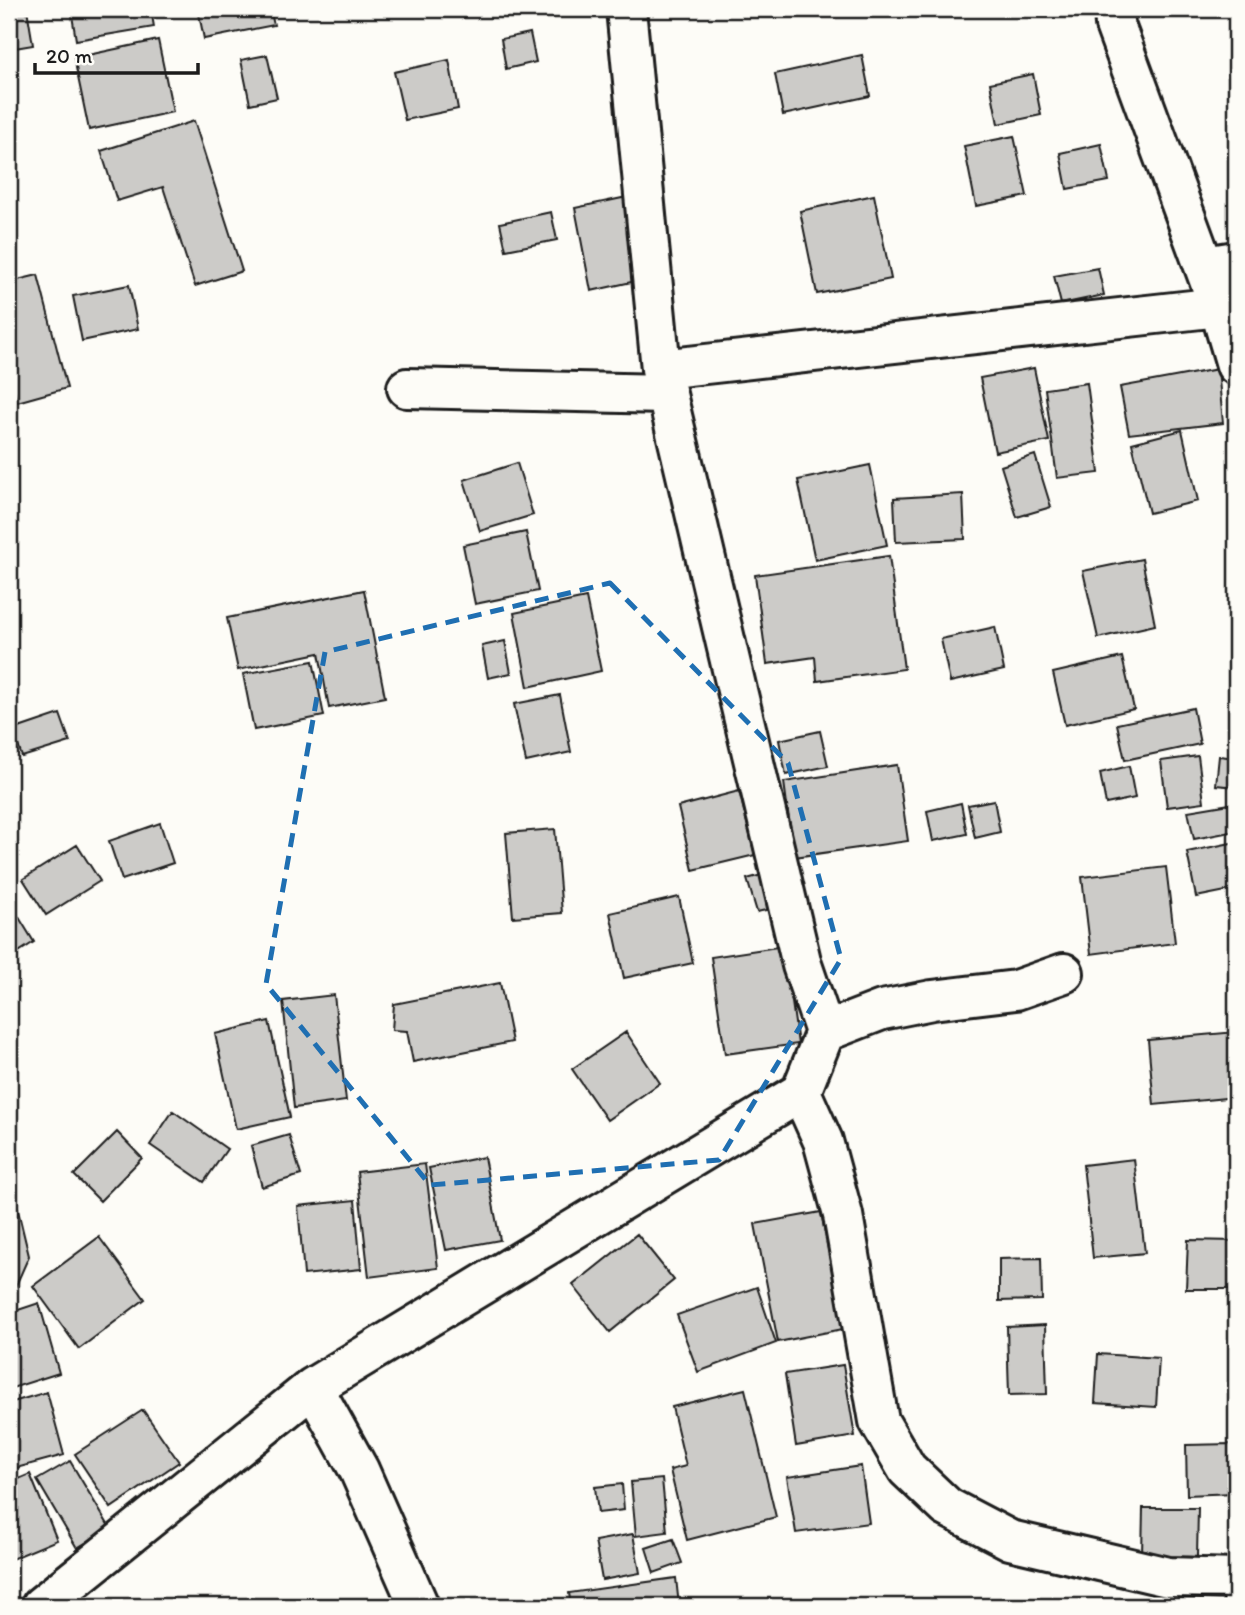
<svg xmlns="http://www.w3.org/2000/svg" width="1245" height="1615" font-family="Itim,sans-serif">
<style>
.building{fill:#cccbc8;stroke:#1c1c1c;stroke-width:2}
.lines{fill:none;stroke-linecap:round;stroke-linejoin:round}
.street-casing{stroke:#1c1c1c;stroke-width:44}
.street{stroke:#fdfcf7;stroke-width:38}
.marked{fill:none;stroke:#1f6fb2;stroke-width:5;stroke-dasharray:14 9;stroke-linejoin:round}
</style>
<rect width="100%" height="100%" fill="#fdfcf7"/>
<filter id="ink" filterUnits="userSpaceOnUse"><feTurbulence type="fractalNoise" baseFrequency=".0143" numOctaves="2"/><feDisplacementMap in="SourceGraphic" scale="14" xChannelSelector="R" yChannelSelector="G"/><feConvolveMatrix kernelMatrix="1 2 1 2 8 2 1 2 1" color-interpolation-filters="sRGB"/></filter>
<g filter="url(#ink)">
<path class="building" d="M 9,9 L 27,9 L 33,45 L 9,49 Z
M 71,9 L 151,9 L 154,27 L 76,40 Z
M 198,9 L 270,9 L 274,25 L 204,39 Z
M 530,33 L 536,62 L 506,69 L 501,39 Z
M 158,40 L 173,112 L 89,130 L 74,58 Z
M 267,55 L 277,98 L 250,104 L 241,60 Z
M 862,55 L 870,96 L 783,115 L 775,74 Z
M 449,60 L 458,109 L 405,120 L 394,72 Z
M 1033,74 L 1041,115 L 998,124 L 990,83 Z
M 194,121 L 242,271 L 195,286 L 163,187 L 117,201 L 101,151 Z
M 1014,136 L 1027,196 L 976,206 L 964,146 Z
M 1101,144 L 1109,181 L 1067,189 L 1060,153 Z
M 874,195 L 891,279 L 817,294 L 800,211 Z
M 627,197 L 645,279 L 591,291 L 575,208 Z
M 551,212 L 557,240 L 506,250 L 500,223 Z
M 1098,268 L 1104,295 L 1061,304 L 1054,276 Z
M 38,275 L 67,388 L 17,402 L 9,370 L 9,282 Z
M 129,285 L 138,329 L 82,341 L 73,296 Z
M 1034,368 L 1049,441 L 995,452 L 980,378 Z
M 1218,369 L 1223,423 L 1129,434 L 1120,387 Z
M 1087,383 L 1099,473 L 1057,478 L 1045,389 Z
M 1182,430 L 1198,501 L 1149,513 L 1132,443 Z
M 1035,455 L 1051,507 L 1017,517 L 1001,466 Z
M 517,463 L 533,515 L 480,531 L 464,480 Z
M 870,465 L 887,545 L 815,560 L 798,480 Z
M 963,494 L 965,539 L 896,542 L 894,498 Z
M 526,532 L 538,591 L 475,604 L 463,545 Z
M 889,556 L 904,669 L 817,681 L 815,657 L 767,664 L 755,575 Z
M 1142,559 L 1155,625 L 1098,638 L 1083,571 Z
M 364,590 L 385,697 L 329,708 L 319,653 L 238,670 L 227,618 Z
M 586,598 L 601,671 L 528,687 L 514,613 Z
M 995,627 L 1004,670 L 950,682 L 941,639 Z
M 505,641 L 511,673 L 488,678 L 482,646 Z
M 1122,657 L 1134,709 L 1065,725 L 1053,673 Z
M 313,661 L 324,716 L 254,730 L 243,674 Z
M 560,695 L 571,752 L 526,762 L 514,704 Z
M 1193,708 L 1200,744 L 1125,760 L 1117,724 Z
M 60,714 L 70,742 L 22,757 L 13,730 Z
M 820,731 L 828,766 L 786,775 L 779,740 Z
M 1198,756 L 1204,802 L 1167,807 L 1161,761 Z
M 1219,756 L 1236,758 L 1236,787 L 1216,785 Z
M 897,765 L 908,841 L 794,857 L 784,782 Z
M 1129,766 L 1135,798 L 1106,804 L 1100,773 Z
M 739,791 L 755,855 L 693,870 L 678,807 Z
M 994,800 L 1000,832 L 975,838 L 968,805 Z
M 961,803 L 967,834 L 933,841 L 927,811 Z
M 1236,803 L 1236,831 L 1194,839 L 1188,811 Z
M 160,823 L 173,863 L 122,880 L 109,841 Z
M 555,829 L 562,913 L 513,917 L 506,833 Z
M 1236,842 L 1236,889 L 1196,897 L 1187,852 Z
M 77,845 L 100,881 L 46,915 L 23,879 Z
M 1166,867 L 1175,943 L 1091,954 L 1082,877 Z
M 769,873 L 779,907 L 757,912 L 747,879 Z
M 679,897 L 693,963 L 624,978 L 610,913 Z
M 12,906 L 34,942 L 17,953 L 9,939 L 9,908 Z
M 784,946 L 798,1044 L 725,1054 L 711,957 Z
M 500,983 L 512,1042 L 413,1062 L 407,1031 L 392,1030 L 394,1004 Z
M 334,995 L 346,1101 L 294,1108 L 283,1001 Z
M 269,1021 L 290,1117 L 236,1129 L 215,1034 Z
M 626,1032 L 660,1083 L 607,1120 L 572,1069 Z
M 1236,1032 L 1236,1097 L 1154,1105 L 1148,1040 Z
M 9,1061 L 17,1070 L 9,1078 Z
M 173,1111 L 227,1149 L 204,1182 L 150,1145 Z
M 117,1132 L 142,1158 L 100,1201 L 74,1175 Z
M 289,1135 L 301,1175 L 262,1187 L 251,1146 Z
M 484,1157 L 500,1240 L 446,1250 L 429,1168 Z
M 1134,1159 L 1145,1253 L 1093,1258 L 1083,1165 Z
M 425,1164 L 438,1268 L 369,1277 L 357,1172 Z
M 9,1173 L 29,1256 L 9,1301 Z
M 355,1200 L 361,1269 L 304,1275 L 298,1206 Z
M 821,1212 L 843,1329 L 778,1342 L 755,1224 Z
M 637,1234 L 674,1280 L 610,1332 L 573,1285 Z
M 99,1237 L 145,1299 L 79,1349 L 33,1286 Z
M 1188,1240 L 1236,1241 L 1236,1289 L 1186,1289 Z
M 1041,1258 L 1042,1300 L 999,1301 L 999,1259 Z
M 757,1287 L 776,1343 L 698,1372 L 677,1315 Z
M 39,1303 L 59,1373 L 9,1389 L 9,1313 Z
M 1045,1325 L 1047,1394 L 1009,1395 L 1007,1327 Z
M 1098,1354 L 1159,1358 L 1156,1407 L 1095,1403 Z
M 843,1365 L 855,1436 L 796,1446 L 785,1374 Z
M 745,1389 L 776,1517 L 687,1540 L 670,1470 L 686,1466 L 672,1407 Z
M 47,1392 L 64,1455 L 9,1470 L 9,1403 Z
M 143,1410 L 179,1462 L 111,1508 L 75,1454 Z
M 1232,1444 L 1234,1493 L 1187,1495 L 1186,1445 Z
M 70,1461 L 110,1528 L 77,1548 L 37,1480 Z
M 861,1466 L 869,1523 L 796,1533 L 787,1477 Z
M 30,1474 L 57,1540 L 9,1560 L 9,1483 Z
M 662,1479 L 667,1532 L 636,1536 L 631,1482 Z
M 622,1484 L 624,1510 L 598,1513 L 595,1487 Z
M 1143,1508 L 1198,1508 L 1197,1557 L 1142,1556 Z
M 633,1534 L 640,1573 L 602,1580 L 595,1541 Z
M 673,1539 L 682,1563 L 654,1573 L 646,1548 Z
M 676,1578 L 679,1606 L 571,1606 L 569,1593 Z"/>
<g class="lines">
<g class="street-casing">
<path id="street" d="M 1114,9 L 1115,25 L 1219,307 L 1236,365
M 1204,266 L 1236,261
M 661,369 L 1219,307
M 407,388 L 666,394
M 825,1032 L 882,1010 L 932,1000 L 1016,990 L 1064,973
M 801,1092 L 823,1141 L 843,1215 L 879,1421 L 907,1469 L 947,1507 L 1010,1540 L 1168,1577 L 1236,1579
M 313,1387 L 359,1470 L 419,1606
M 41,1606 L 313,1387 L 801,1092 L 825,1032 L 802,965 L 661,369 L 626,9"/>
</g>
<use href="#street" class="street"/>
</g>
</g>
<path class="marked" d="M 610,583 L 788,763 L 841,959 L 719,1160 L 430,1185 L 266,984 L 325,652 Z"/>
<rect width="1245" height="1615" fill="none" stroke="#fdfcf7" stroke-width="35"/>
<rect x="18" y="18" width="1210" height="1580" fill="none" stroke="#1c1c1c" stroke-width="2.5" filter="url(#ink)"/>
<path d="M35 63v10h163v-10" fill="none" stroke="#1c1c1c" stroke-width="3.5"/>
<text x="46" y="63" font-size="21" fill="#1c1c1c" stroke="#fdfcf7" stroke-width="5" paint-order="stroke">20 m</text>
</svg>
